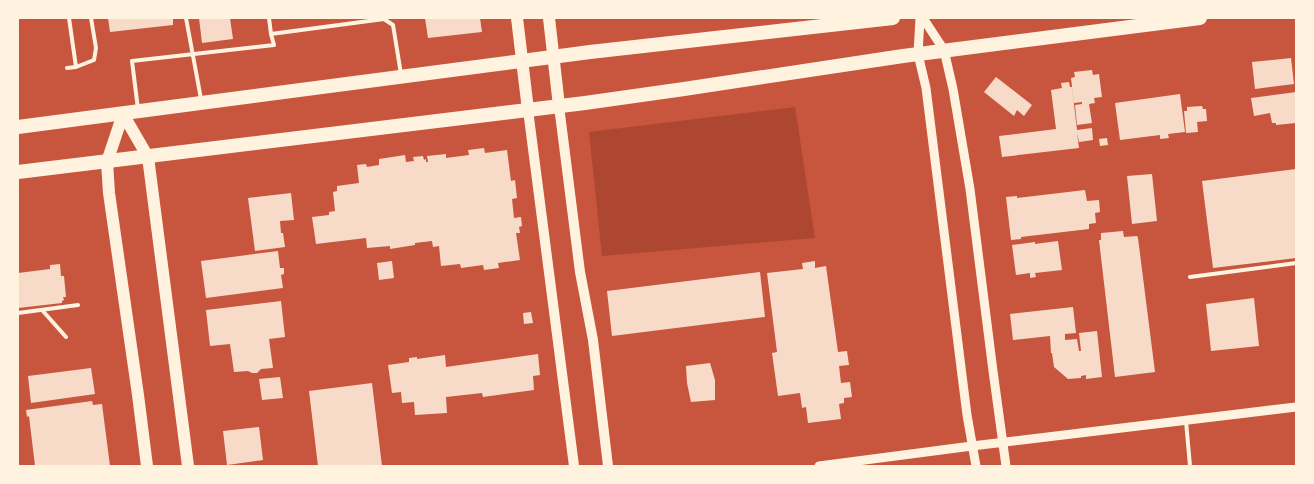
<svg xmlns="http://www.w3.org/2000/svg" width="1314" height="484" font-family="'Sofia Sans Condensed',sans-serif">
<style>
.green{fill:#ae4732}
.building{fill:#f7dbc8}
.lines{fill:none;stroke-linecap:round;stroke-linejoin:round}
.service{stroke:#fff3e0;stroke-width:4}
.tertiary{stroke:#fff3e0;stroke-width:9}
.secondary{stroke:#fff3e0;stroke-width:10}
.primary{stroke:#fff3e0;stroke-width:12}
.trunk{stroke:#fff3e0;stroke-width:14}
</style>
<rect width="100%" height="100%" fill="#c8553d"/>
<path class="green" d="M 795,107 L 815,238 L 602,256 L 589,132 Z"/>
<path class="building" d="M 108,18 L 173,18 L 173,25 L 110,32 Z
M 199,18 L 230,18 L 233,39 L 202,43 Z
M 425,18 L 480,18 L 482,32 L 428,38 Z
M 1291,58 L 1294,84 L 1255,89 L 1252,62 Z
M 1092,70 L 1093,75 L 1099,74 L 1102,97 L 1094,98 L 1095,103 L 1089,104 L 1092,123 L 1077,125 L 1075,105 L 1082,104 L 1082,102 L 1074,103 L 1071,78 L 1075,77 L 1074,72 Z
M 996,77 L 1032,105 L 1024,116 L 1017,110 L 1014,116 L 984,92 Z
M 1069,82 L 1070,87 L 1072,87 L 1077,130 L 1092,128 L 1093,140 L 1079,142 L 1077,133 L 1079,148 L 1002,157 L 999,136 L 1056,129 L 1051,90 L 1062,88 L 1061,83 Z
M 1296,92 L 1296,123 L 1276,125 L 1276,123 L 1272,123 L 1270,113 L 1254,116 L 1251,98 Z
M 1180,94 L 1185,132 L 1168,134 L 1169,138 L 1160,139 L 1160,135 L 1120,140 L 1115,103 Z
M 1202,106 L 1203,109 L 1206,109 L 1207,121 L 1197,122 L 1198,132 L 1186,133 L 1184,111 L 1187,111 L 1187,107 Z
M 1107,138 L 1108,145 L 1100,146 L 1099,139 Z
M 484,148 L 485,153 L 507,150 L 511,181 L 515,180 L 517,198 L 512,199 L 514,218 L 521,217 L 522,226 L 519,227 L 520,233 L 516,233 L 520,260 L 498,263 L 499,268 L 484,270 L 483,265 L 461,268 L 460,264 L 441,266 L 439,246 L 433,247 L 432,241 L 415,243 L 415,245 L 390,249 L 390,246 L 367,248 L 366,238 L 316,244 L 312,217 L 329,215 L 329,212 L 335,211 L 333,192 L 337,191 L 337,186 L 359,183 L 357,165 L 366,164 L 367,167 L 379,165 L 379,159 L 405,155 L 406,162 L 414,161 L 413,157 L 423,156 L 424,160 L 426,159 L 426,162 L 428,162 L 427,156 L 446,154 L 446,158 L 469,155 L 468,150 Z
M 1296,169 L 1296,258 L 1213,268 L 1202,181 Z
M 1152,174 L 1157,221 L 1132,224 L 1127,176 Z
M 1085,190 L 1087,201 L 1099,200 L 1100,212 L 1095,213 L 1096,223 L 1089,224 L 1089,229 L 1021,237 L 1021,239 L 1011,240 L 1006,197 L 1017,196 L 1017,198 Z
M 291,193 L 294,220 L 280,221 L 281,233 L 283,233 L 285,247 L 255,251 L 248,198 Z
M 1123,231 L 1124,237 L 1137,236 L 1138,238 L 1155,372 L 1115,377 L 1099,240 L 1101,240 L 1101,233 Z
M 1058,241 L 1062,270 L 1035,273 L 1036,277 L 1030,278 L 1030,273 L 1016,275 L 1012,245 L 1035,242 L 1035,244 Z
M 278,251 L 280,268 L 284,268 L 284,274 L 281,275 L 283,288 L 206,298 L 201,261 Z
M 392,261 L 394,278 L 379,280 L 377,263 Z
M 815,261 L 815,268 L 826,266 L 838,352 L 847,351 L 849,365 L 839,366 L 841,383 L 850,382 L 852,397 L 844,398 L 844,403 L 839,404 L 841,419 L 808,423 L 806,407 L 802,408 L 800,393 L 778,396 L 772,353 L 777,352 L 767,273 L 803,269 L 802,263 Z
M 60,264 L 61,276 L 64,276 L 66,297 L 63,297 L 64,300 L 62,301 L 62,303 L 18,308 L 18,273 L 50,269 L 50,265 Z
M 760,272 L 765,317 L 612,336 L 607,291 Z
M 1254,298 L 1259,346 L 1211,351 L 1206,304 Z
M 281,301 L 285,337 L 269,339 L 273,368 L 261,369 L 257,373 L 252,373 L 248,371 L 234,372 L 230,344 L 210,346 L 206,310 Z
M 1073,307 L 1076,333 L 1065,334 L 1065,340 L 1077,339 L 1079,351 L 1081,351 L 1079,333 L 1097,331 L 1102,377 L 1086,379 L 1086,375 L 1081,376 L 1081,378 L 1068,379 L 1054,367 L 1052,353 L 1051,353 L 1050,336 L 1013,340 L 1010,314 Z
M 531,312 L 533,323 L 524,324 L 523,313 Z
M 538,354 L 540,375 L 533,376 L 534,390 L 483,397 L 482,393 L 446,397 L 447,413 L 415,415 L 414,402 L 402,403 L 401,392 L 392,393 L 388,365 L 409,362 L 409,358 L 417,357 L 417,359 L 445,355 L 446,367 Z
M 710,363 L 715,380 L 715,400 L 691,402 L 687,383 L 686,366 Z
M 91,368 L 95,394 L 31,403 L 28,376 Z
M 280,377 L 283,398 L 262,400 L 259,379 Z
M 372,383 L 382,466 L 318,466 L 309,391 Z
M 92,401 L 93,405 L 102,404 L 110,466 L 35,466 L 29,416 L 27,417 L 26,410 Z
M 259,427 L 263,460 L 227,465 L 223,431 Z"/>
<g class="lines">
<path class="service" d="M 69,18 L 76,67
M 186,18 L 201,99
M 269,18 L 271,34 L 384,19 L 393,25 L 401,74
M 67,68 L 76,67 L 94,60 L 96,48 L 91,18
M 138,109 L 132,61 L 274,45 L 271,34
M 1190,277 L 1296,263
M 42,310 L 66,337
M 18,313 L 78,305
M 1186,421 L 1190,466"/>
<path class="tertiary" d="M 920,18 L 918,54 L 926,88 L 967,415 L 976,466
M 923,18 L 944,50 L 953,89 L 970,189 L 993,371 L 1006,466
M 819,466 L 972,446 L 1296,407"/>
<path class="secondary" d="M 559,106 L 580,272 L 593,340 L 608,466
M 528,110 L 574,466"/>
<path class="primary" d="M 517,18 L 528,110
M 549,18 L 559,106
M 123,114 L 148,157 L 188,466
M 123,114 L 107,162 L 109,193 L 138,395 L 147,466"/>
<path class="trunk" d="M 18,127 L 590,52 L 893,18
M 18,172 L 585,103 L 684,89 L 903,56 L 1200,18"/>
</g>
<rect width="1314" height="484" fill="none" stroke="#fff3e0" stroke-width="38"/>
</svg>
